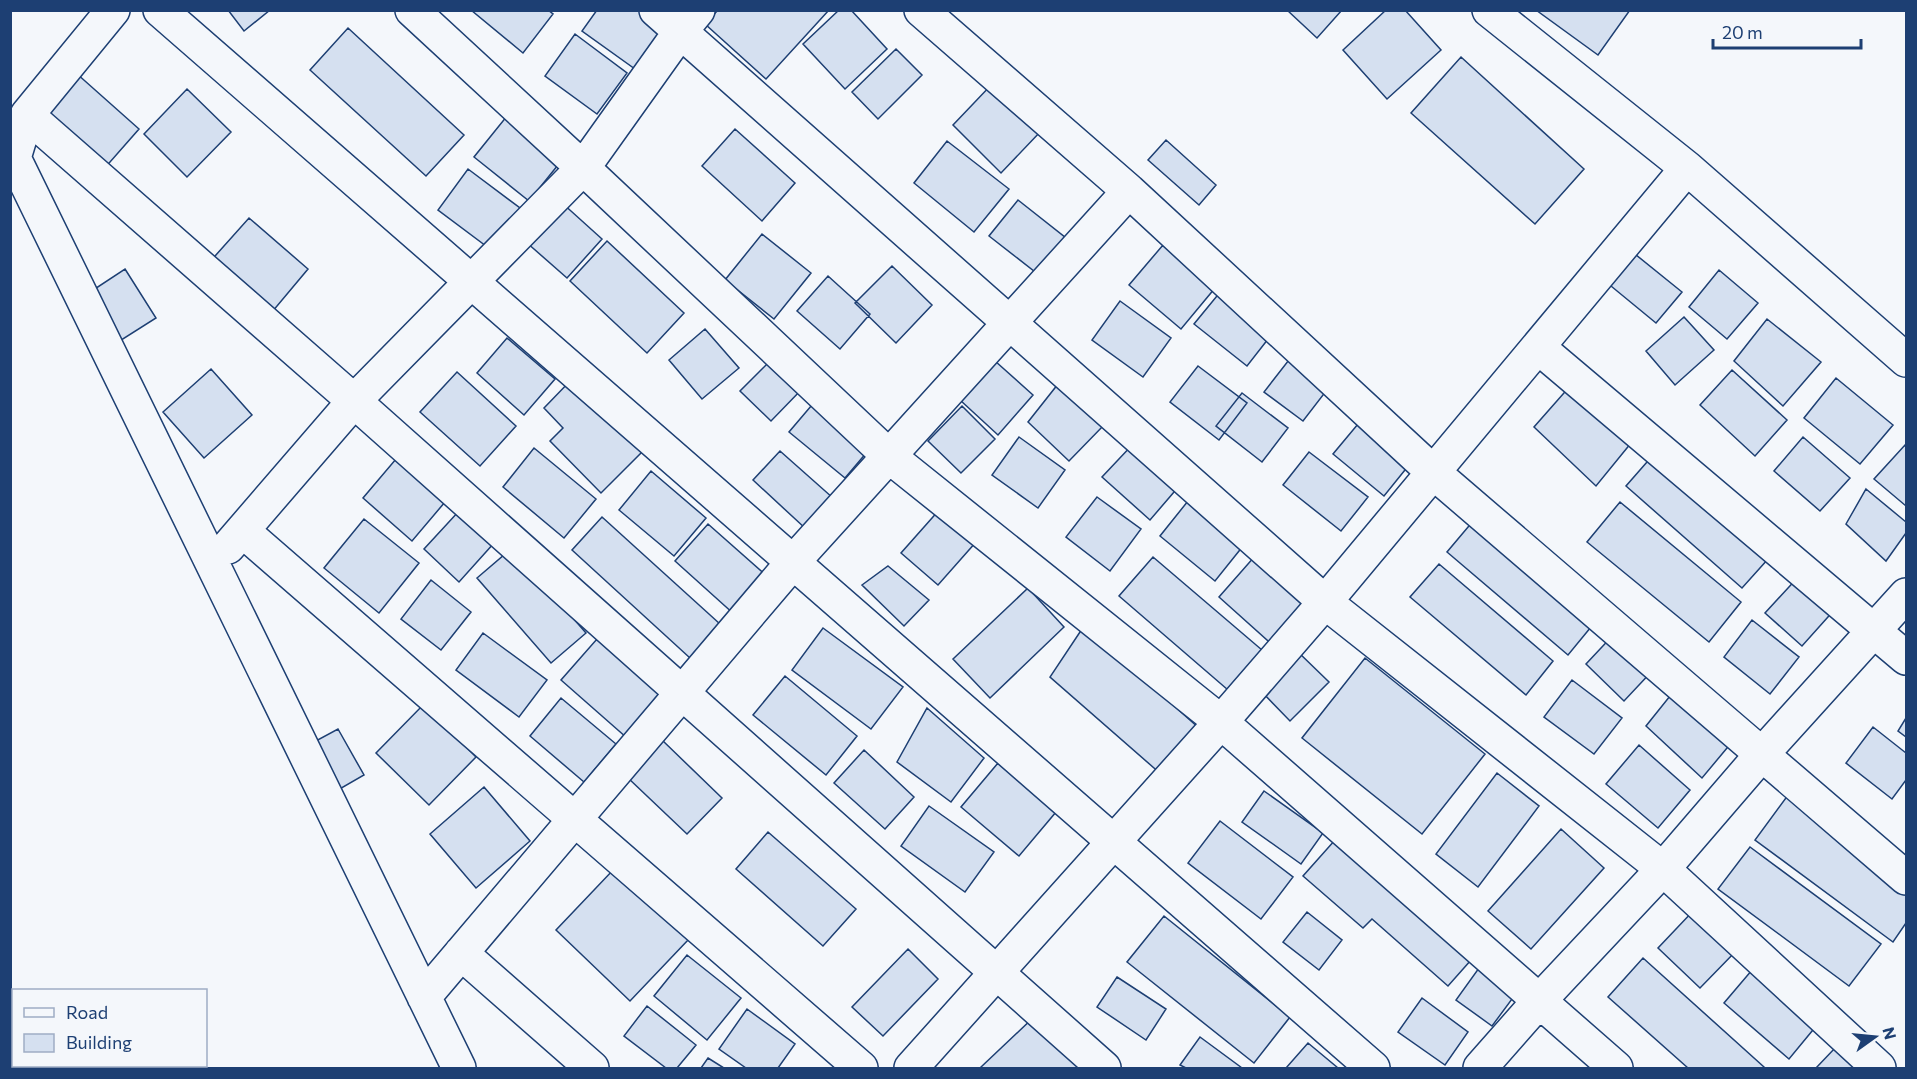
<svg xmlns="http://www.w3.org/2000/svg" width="1917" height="1079" font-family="Commissioner,sans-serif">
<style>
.building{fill:#d5e0f0;stroke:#1d3f73;stroke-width:1.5}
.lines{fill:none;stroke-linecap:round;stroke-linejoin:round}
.minor-casing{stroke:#1d3f73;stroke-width:36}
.minor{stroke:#f4f7fb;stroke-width:33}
</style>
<rect width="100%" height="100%" fill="#f4f7fb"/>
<path class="building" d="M 228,10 L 270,10 L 244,31 Z
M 471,10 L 548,10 L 553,14 L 523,53 Z
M 597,10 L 640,10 L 665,28 L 635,69 L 582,31 Z
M 718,10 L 829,10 L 766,79 L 705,24 Z
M 839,10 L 851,10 L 887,49 L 845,89 L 803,44 Z
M 1287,10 L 1342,10 L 1317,38 Z
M 1386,10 L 1405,10 L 1441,50 L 1387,99 L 1343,50 Z
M 1536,10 L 1630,10 L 1598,55 Z
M 348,28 L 464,135 L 426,176 L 310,70 Z
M 575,34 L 627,73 L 597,114 L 545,76 Z
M 896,49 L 922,75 L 878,119 L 852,92 Z
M 1461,57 L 1584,169 L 1535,224 L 1411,113 Z
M 76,73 L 139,129 L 103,170 L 40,113 Z
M 993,83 L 1041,131 L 1001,173 L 953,125 Z
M 187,89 L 231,132 L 187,177 L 144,134 Z
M 507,116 L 562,160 L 529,201 L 474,157 Z
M 735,129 L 795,183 L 762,221 L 702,166 Z
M 1166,140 L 1216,185 L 1199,205 L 1148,160 Z
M 947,141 L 1009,189 L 974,232 L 914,183 Z
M 468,169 L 520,208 L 490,249 L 438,210 Z
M 1018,200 L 1066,238 L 1039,275 L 989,236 Z
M 561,202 L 602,239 L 567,278 L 526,242 Z
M 249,218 L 308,269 L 267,318 L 207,265 Z
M 762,234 L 811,273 L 774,319 L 725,280 Z
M 607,241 L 684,313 L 647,353 L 570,281 Z
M 1163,245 L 1215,288 L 1181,329 L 1129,285 Z
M 1625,246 L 1682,292 L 1656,323 L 1600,277 Z
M 892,266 L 932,305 L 896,343 L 855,303 Z
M 125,269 L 156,318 L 115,344 L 84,296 Z
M 1719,270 L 1758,303 L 1727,339 L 1689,307 Z
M 828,276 L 870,314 L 840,349 L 797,311 Z
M 1221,291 L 1272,334 L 1247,366 L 1194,324 Z
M 1120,301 L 1171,338 L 1143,377 L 1092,340 Z
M 1684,317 L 1714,350 L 1675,385 L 1646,351 Z
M 1767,319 L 1821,362 L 1783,406 L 1734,361 Z
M 705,329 L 739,368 L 702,399 L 669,360 Z
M 507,338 L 555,379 L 524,415 L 477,373 Z
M 1292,356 L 1330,386 L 1303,421 L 1264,392 Z
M 773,358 L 803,388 L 771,421 L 740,391 Z
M 995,361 L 1033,395 L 998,435 L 960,400 Z
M 1198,366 L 1247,403 L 1219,440 L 1170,402 Z
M 211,369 L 252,415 L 204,458 L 163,412 Z
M 1732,370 L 1787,420 L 1755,456 L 1700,405 Z
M 457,372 L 516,426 L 480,466 L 420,412 Z
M 1578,377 L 1640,432 L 1596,486 L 1534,427 Z
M 573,378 L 645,449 L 601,493 L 550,441 L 563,428 L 544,408 Z
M 1836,378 L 1893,425 L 1860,464 L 1804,418 Z
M 1062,379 L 1104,425 L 1069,461 L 1028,422 Z
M 1242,393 L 1288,428 L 1262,462 L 1216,426 Z
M 817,399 L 873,445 L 845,478 L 789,432 Z
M 962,406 L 995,439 L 961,473 L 928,441 Z
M 1363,418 L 1413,460 L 1384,496 L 1333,454 Z
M 1019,437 L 1065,470 L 1038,508 L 992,475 Z
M 1803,437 L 1850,478 L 1820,511 L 1774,471 Z
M 1134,443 L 1180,485 L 1150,520 L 1102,477 Z
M 1905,445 L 1906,447 L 1906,506 L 1874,479 Z
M 1661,446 L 1777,549 L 1742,588 L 1626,486 Z
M 534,448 L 596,499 L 564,538 L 503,487 Z
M 780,451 L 833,498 L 806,529 L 753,480 Z
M 1309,452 L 1368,497 L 1341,531 L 1283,485 Z
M 396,459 L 445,502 L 412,541 L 363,498 Z
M 651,471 L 706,518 L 674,556 L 619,510 Z
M 1866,489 L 1906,522 L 1906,533 L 1886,561 L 1846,524 Z
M 1192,496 L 1247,541 L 1215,581 L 1160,536 Z
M 1097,497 L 1141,529 L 1110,571 L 1066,537 Z
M 1620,502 L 1741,602 L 1709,642 L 1587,542 Z
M 940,509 L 976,542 L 938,585 L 901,553 Z
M 459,511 L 494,543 L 459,582 L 424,549 Z
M 1479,514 L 1600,616 L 1568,655 L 1447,552 Z
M 602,517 L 720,624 L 690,658 L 572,550 Z
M 364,519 L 419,563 L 379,613 L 324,568 Z
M 708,524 L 769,578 L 735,615 L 675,561 Z
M 512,548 L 586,633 L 551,663 L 477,578 Z
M 1255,556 L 1314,608 L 1277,649 L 1219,597 Z
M 1153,557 L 1269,656 L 1235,696 L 1119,596 Z
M 1439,564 L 1553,661 L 1526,695 L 1410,597 Z
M 888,566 L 929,600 L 904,626 L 862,585 Z
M 1800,575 L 1836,608 L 1802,646 L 1765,613 Z
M 431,580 L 471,612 L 441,650 L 401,619 Z
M 1028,588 L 1064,627 L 990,698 L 953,659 Z
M 1752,620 L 1799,657 L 1770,694 L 1724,657 Z
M 1084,626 L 1200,729 L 1162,775 L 1050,677 Z
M 823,628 L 903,687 L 871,729 L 792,670 Z
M 1616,632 L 1654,669 L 1624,701 L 1586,664 Z
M 483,633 L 547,680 L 519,717 L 456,670 Z
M 597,639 L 664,697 L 627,738 L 561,680 Z
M 1296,650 L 1329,682 L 1290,721 L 1259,689 Z
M 1365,658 L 1485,754 L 1422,834 L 1302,738 Z
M 785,676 L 857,736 L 826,775 L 753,715 Z
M 1572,680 L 1622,718 L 1594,754 L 1544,717 Z
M 1678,686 L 1737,736 L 1702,778 L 1646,726 Z
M 561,698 L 616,744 L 584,782 L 530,736 Z
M 424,704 L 476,757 L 429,805 L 376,753 Z
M 927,708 L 984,758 L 951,802 L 897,762 Z
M 1906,718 L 1906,737 L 1898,731 Z
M 1873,727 L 1906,753 L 1906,780 L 1892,799 L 1846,763 Z
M 338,729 L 364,775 L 338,790 L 312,743 Z
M 662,740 L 722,798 L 687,834 L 627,777 Z
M 1639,745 L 1690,790 L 1658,828 L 1606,784 Z
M 864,750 L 914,797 L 885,829 L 834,783 Z
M 998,763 L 1056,812 L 1019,856 L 961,807 Z
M 1497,773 L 1539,806 L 1478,887 L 1436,854 Z
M 484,787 L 530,841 L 476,888 L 430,834 Z
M 1264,791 L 1323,833 L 1301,864 L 1242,822 Z
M 1791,791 L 1906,877 L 1906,923 L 1893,942 L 1755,840 Z
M 929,806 L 994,852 L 965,892 L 901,846 Z
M 1220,821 L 1293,877 L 1261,919 L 1188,863 Z
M 1561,829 L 1604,868 L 1531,949 L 1488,911 Z
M 768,832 L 856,909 L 823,946 L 736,869 Z
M 1335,840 L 1471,960 L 1448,986 L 1372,919 L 1363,928 L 1303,876 Z
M 1750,847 L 1881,944 L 1849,986 L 1718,889 Z
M 614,869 L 688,940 L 630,1001 L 556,930 Z
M 1694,910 L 1736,951 L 1700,988 L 1658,948 Z
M 1307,912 L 1342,940 L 1319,970 L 1283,942 Z
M 1164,916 L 1290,1017 L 1254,1063 L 1127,962 Z
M 908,949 L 938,979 L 883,1036 L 852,1007 Z
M 687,955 L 741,998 L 707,1040 L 654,996 Z
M 1643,958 L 1764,1067 L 1763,1068 L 1688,1068 L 1608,997 Z
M 1479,968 L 1515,995 L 1492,1026 L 1456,1000 Z
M 1752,970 L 1817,1025 L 1789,1059 L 1724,1003 Z
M 1117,977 L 1166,1009 L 1146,1040 L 1097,1007 Z
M 1422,998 L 1468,1032 L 1445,1065 L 1398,1032 Z
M 647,1006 L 696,1045 L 677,1068 L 666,1068 L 624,1036 Z
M 747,1009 L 795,1044 L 778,1068 L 746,1068 L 719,1049 Z
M 1036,1015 L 1083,1065 L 1079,1068 L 980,1068 Z
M 1200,1037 L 1242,1068 L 1186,1068 L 1180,1065 Z
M 1308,1043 L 1338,1068 L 1286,1068 Z
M 1835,1048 L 1856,1068 L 1816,1068 Z
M 708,1058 L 724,1068 L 701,1068 Z"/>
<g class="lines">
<g class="minor-casing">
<path id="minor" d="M 113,10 L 27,115 L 14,158 L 459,1068
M 160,10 L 1373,1068
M 412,10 L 583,168 L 890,457 L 1221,722 L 911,1068
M 656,10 L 1325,602 L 1663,869 L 1879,1068
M 921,10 L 1129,191 L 1433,472 L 1906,878
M 1489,10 L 1687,168 L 1906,360
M 27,115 L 354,401 L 1104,1068
M 1538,347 L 1906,658
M 243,531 L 861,1068
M 228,547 L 354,401 L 583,168 L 680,32 L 698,10
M 461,953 L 592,1068
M 424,997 L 793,562 L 1129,191
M 1480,1068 L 1539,1001 L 1663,869 L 1762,754 L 1906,595
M 1616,1068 L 1221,722 L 1325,602 L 1687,168"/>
</g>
<use href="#minor" class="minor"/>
</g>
<rect width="1917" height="1079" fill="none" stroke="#1d3f73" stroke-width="24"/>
<rect x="12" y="989" width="195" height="78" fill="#f4f7fb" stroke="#9eadc5" stroke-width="1.5"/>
<rect x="24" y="1008" width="30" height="9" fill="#f4f7fb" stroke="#9eadc5" stroke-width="1.5"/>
<text x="66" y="1019" font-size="18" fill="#1d3f73">Road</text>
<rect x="24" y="1034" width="30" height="18" fill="#d5e0f0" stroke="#9eadc5" stroke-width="1.5"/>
<text x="66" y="1049" font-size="18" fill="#1d3f73">Building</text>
<g transform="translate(1875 1037) rotate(75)" stroke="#f4f7fb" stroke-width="4.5" paint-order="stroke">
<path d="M0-4.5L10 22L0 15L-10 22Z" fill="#1d3f73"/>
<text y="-9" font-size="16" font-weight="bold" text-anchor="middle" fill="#1d3f73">N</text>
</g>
<path d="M1713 39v9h148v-9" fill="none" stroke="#1d3f73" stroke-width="3"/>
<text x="1722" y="39" font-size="18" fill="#1d3f73" stroke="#f4f7fb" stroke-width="4.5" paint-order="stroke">20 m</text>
</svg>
